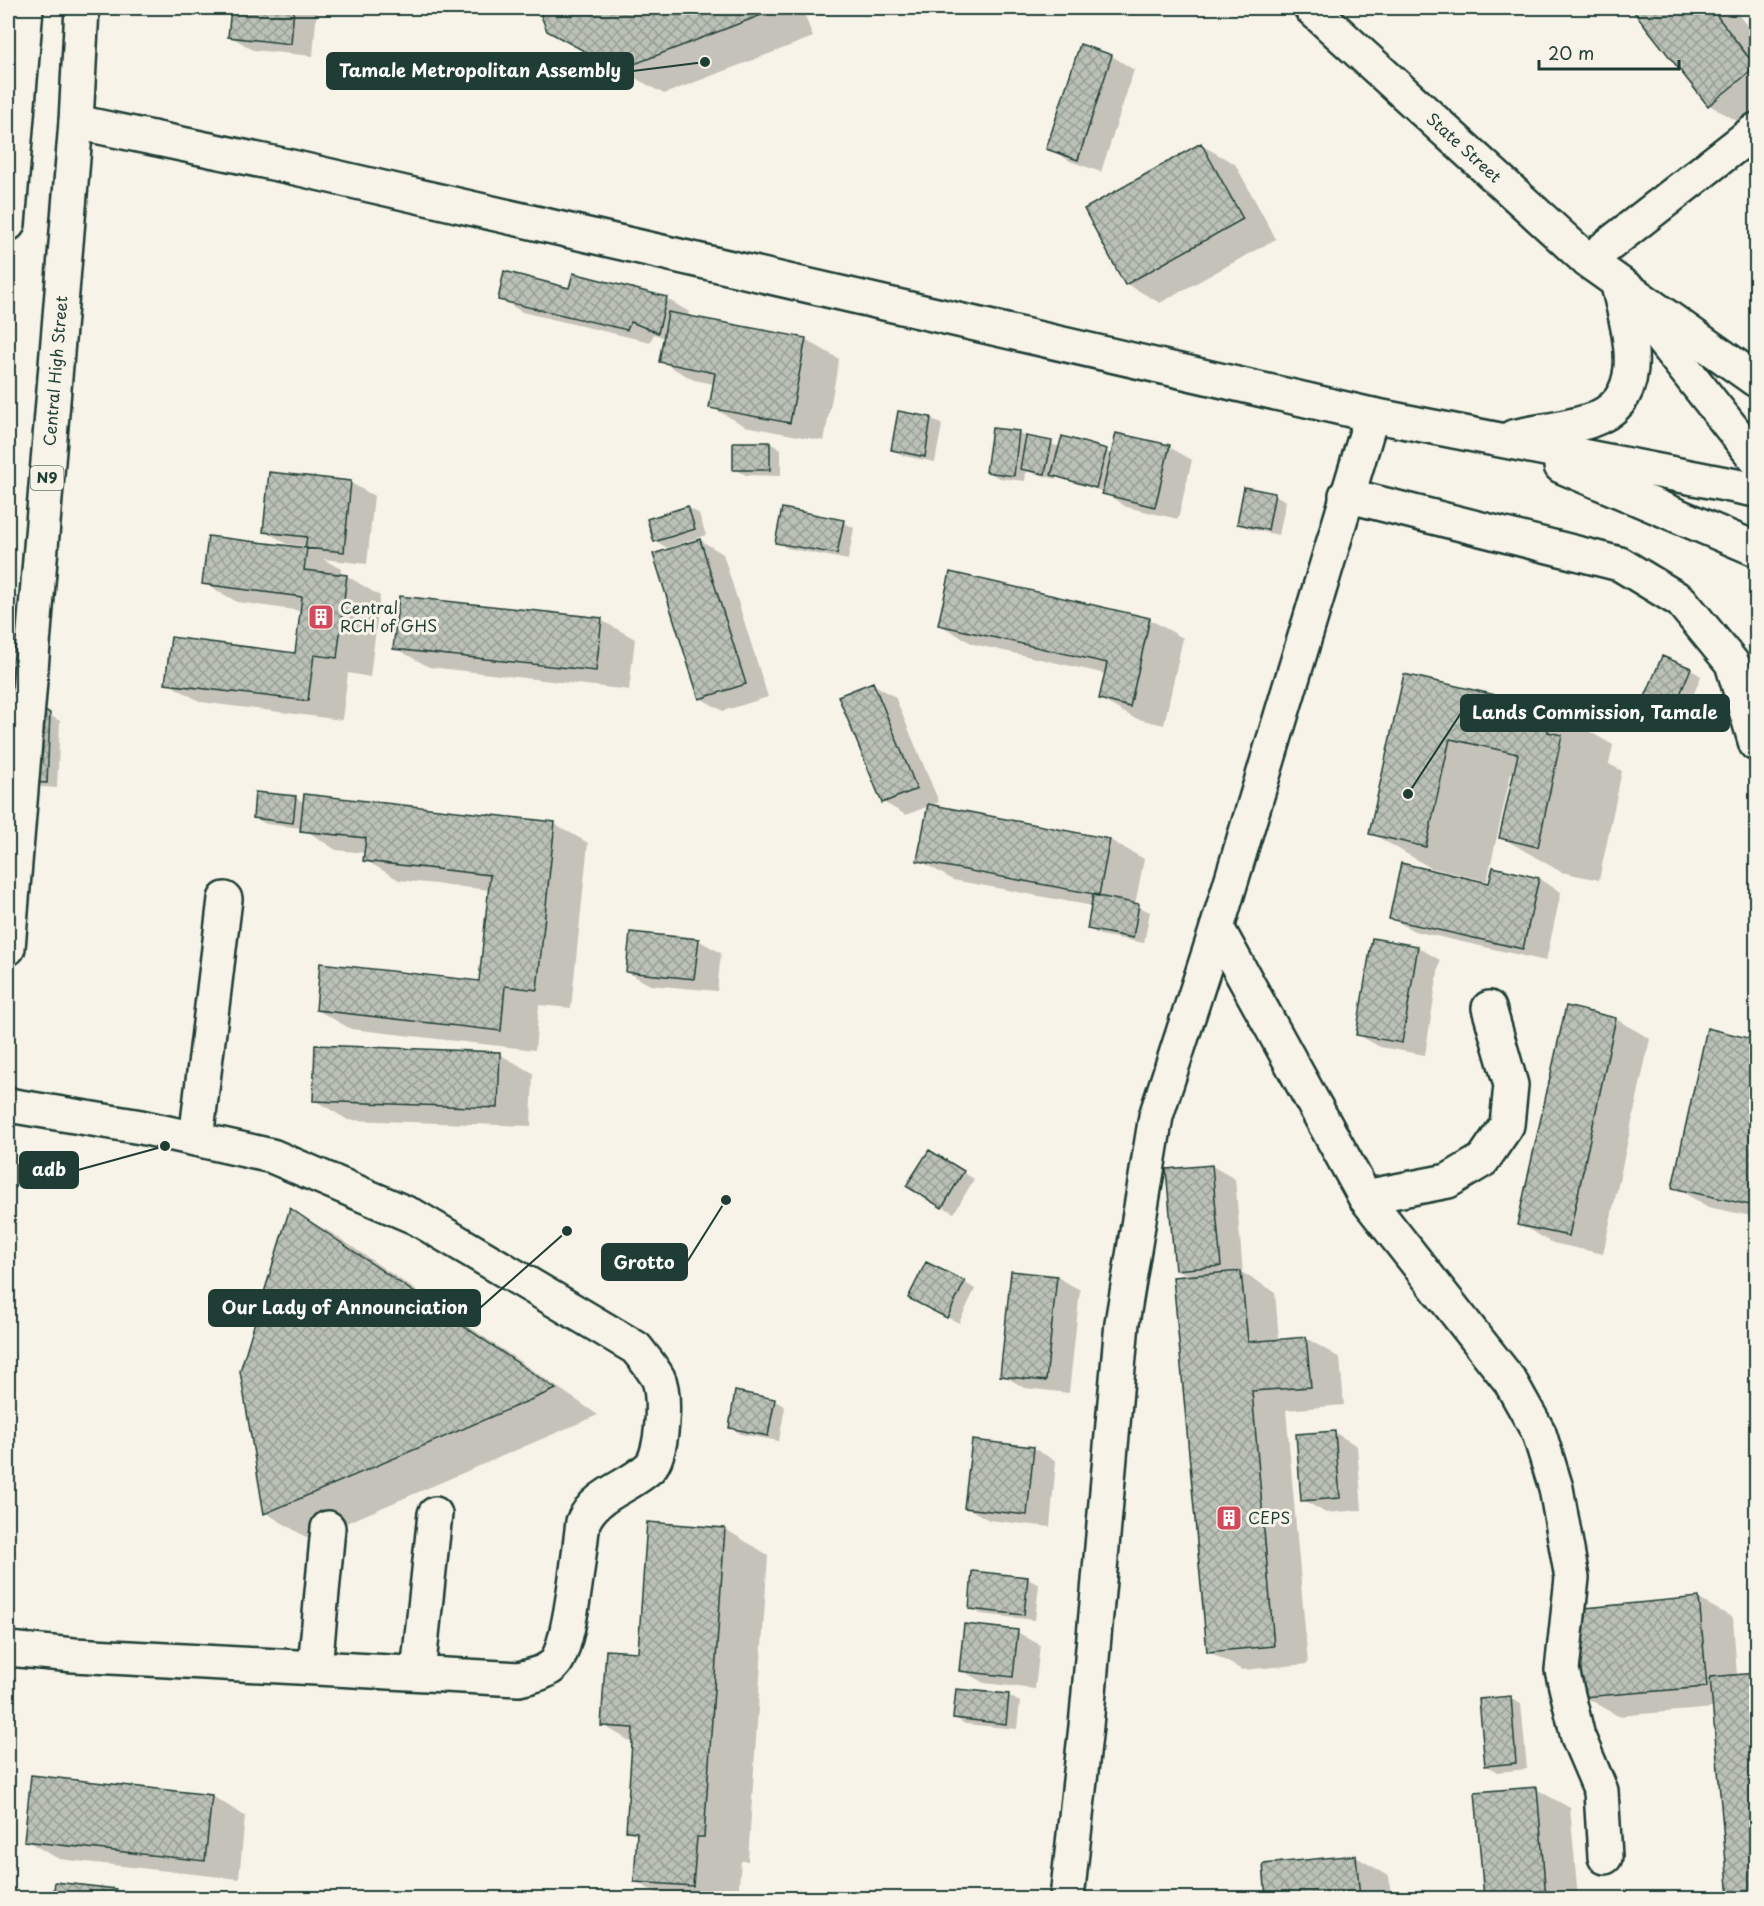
<svg xmlns="http://www.w3.org/2000/svg" width="1764" height="1906" font-family="'Playpen Sans',sans-serif">
<style>
.shadow{fill:#0003}
.building{fill:url(#building-cross-hatch);stroke:#1f3d34;stroke-width:1.5}
.lines{fill:none;stroke-linecap:round;stroke-linejoin:round}
.minor-casing{stroke:#1f3d34;stroke-width:38}
.highway-casing{stroke:#1f3d34;stroke-width:38}
.minor{stroke:#f7f3e8;stroke-width:33}
.highway{stroke:#f7f3e8;stroke-width:33}
.labels{text-anchor:middle;stroke-width:6;stroke-linejoin:round;paint-order:stroke}
.shield{fill:#f7f3e8;stroke:#60746a;stroke-width:1.5}
.shield-label{font-size:15px;font-weight:bold;fill:#1f3d34}
.street-label{font-size:16px;fill:#1f3d34;stroke:#f7f3e8}
.poi-label{font-size:16px;fill:#1f3d34;stroke:#f7f3e8;text-anchor:start}
.leader{fill:none;stroke:#1f3d34;stroke-width:2}
.callout-dot{fill:#1f3d34;stroke:#f7f3e8;stroke-width:2}
.callout{fill:#1f3d34;stroke:#1f3d34;stroke-width:2}
.callout-label{font-size:18px;text-anchor:middle;font-weight:bold;fill:#fff}
</style>
<defs>
<pattern id="building-cross-hatch" width="8" height="8" patternUnits="userSpaceOnUse" patternTransform="scale(1.5)"><rect width="8" height="8" fill="#bbc1b6"/><path d="M0 0l8 8M0 8l8-8" fill="none" stroke="#979e95"/></pattern>
</defs>
<rect width="100%" height="100%" fill="#f7f3e8"/>
<filter id="ink" filterUnits="userSpaceOnUse"><feTurbulence type="fractalNoise" baseFrequency=".0167" numOctaves="2"/><feDisplacementMap in="SourceGraphic" scale="12" xChannelSelector="R" yChannelSelector="G"/><feConvolveMatrix kernelMatrix="1 2 1 2 8 2 1 2 1" color-interpolation-filters="sRGB"/></filter>
<g filter="url(#ink)">
<path class="shadow" d="M 232,8 L 317,8 L 313,56 L 253,50 L 230,36 Z
M 540,8 L 802,8 L 813,37 L 664,94 L 548,30 Z
M 1633,8 L 1733,8 L 1756,37 L 1756,127 L 1753,130 L 1709,105 Z
M 1081,46 L 1112,56 L 1134,70 L 1101,172 L 1070,161 L 1048,148 Z
M 1201,145 L 1235,164 L 1276,239 L 1160,303 L 1127,284 Z
M 571,289 L 666,298 L 689,312 L 688,317 L 805,339 L 839,359 L 824,441 L 745,426 L 711,407 L 714,384 L 694,380 L 660,361 L 664,338 L 654,334 L 650,342 L 522,312 L 500,299 Z
M 899,412 L 931,418 L 942,425 L 935,462 L 904,456 L 893,450 Z
M 1018,433 L 1060,447 L 1063,438 L 1113,454 L 1169,447 L 1192,460 L 1178,519 L 1126,507 L 1104,492 L 1056,477 L 1056,479 L 1026,471 L 1025,481 L 999,478 L 988,472 Z
M 770,443 L 781,450 L 781,476 L 746,475 L 734,469 Z
M 271,474 L 351,483 L 374,496 L 367,564 L 323,559 L 341,569 L 340,576 L 347,576 L 380,596 L 370,677 L 348,673 L 342,720 L 201,702 L 167,683 L 296,655 L 302,611 L 237,602 L 204,583 L 209,538 L 313,551 L 305,546 L 287,544 L 265,531 Z
M 1275,495 L 1286,501 L 1279,535 L 1250,529 L 1239,523 Z
M 688,507 L 699,514 L 706,535 L 667,548 L 656,541 Z
M 843,522 L 854,528 L 848,560 L 787,548 L 776,542 Z
M 700,540 L 723,554 L 768,697 L 723,711 L 700,698 Z
M 1149,619 L 1183,638 L 1164,725 L 1134,718 L 1100,699 L 1106,674 L 973,644 L 940,625 Z
M 601,620 L 635,639 L 629,690 L 429,667 L 395,648 Z
M 1690,669 L 1701,676 L 1678,733 L 1650,721 Z
M 1405,676 L 1552,710 L 1613,745 L 1609,764 L 1622,771 L 1599,880 L 1561,872 L 1501,837 L 1515,774 L 1511,773 L 1487,881 L 1431,868 L 1371,833 Z
M 873,684 L 895,697 L 939,802 L 906,815 L 883,802 Z
M 49,715 L 60,721 L 57,788 L 42,787 L 31,781 Z
M 257,793 L 296,798 L 305,803 L 555,824 L 588,843 L 571,1008 L 539,1005 L 535,1050 L 351,1029 L 317,1010 L 480,982 L 490,890 L 399,880 L 365,860 L 366,853 L 336,850 L 302,828 L 266,824 L 255,818 Z
M 929,806 L 1110,840 L 1144,859 L 1135,905 L 1150,912 L 1144,943 L 1100,935 L 1089,929 L 1093,906 L 953,880 L 919,860 Z
M 1539,879 L 1561,892 L 1546,961 L 1414,931 L 1391,918 Z
M 698,940 L 721,953 L 717,991 L 650,985 L 627,972 Z
M 1417,947 L 1440,960 L 1425,1055 L 1380,1047 L 1357,1034 Z
M 1567,1008 L 1616,1019 L 1650,1039 L 1603,1254 L 1553,1243 L 1519,1224 Z
M 1708,1030 L 1756,1041 L 1756,1205 L 1708,1194 L 1708,1197 L 1756,1208 L 1756,1217 L 1708,1207 L 1674,1187 Z
M 499,1054 L 533,1073 L 531,1126 L 348,1120 L 314,1100 Z
M 929,1152 L 974,1179 L 954,1213 L 943,1207 Z
M 1212,1166 L 1235,1179 L 1243,1273 L 1275,1292 L 1279,1340 L 1306,1338 L 1340,1358 L 1344,1405 L 1286,1410 L 1308,1664 L 1242,1670 L 1208,1651 L 1190,1277 L 1177,1269 Z
M 291,1210 L 335,1235 L 598,1415 L 309,1539 L 266,1513 L 242,1371 Z
M 1057,1277 L 1080,1290 L 1069,1393 L 1025,1388 L 1002,1375 Z
M 964,1282 L 975,1289 L 959,1323 L 921,1304 Z
M 774,1400 L 785,1407 L 779,1441 L 741,1434 L 730,1427 Z
M 1334,1432 L 1357,1446 L 1362,1510 L 1326,1513 L 1303,1500 Z
M 1033,1448 L 1056,1461 L 1050,1527 L 989,1520 L 966,1507 Z
M 725,1529 L 768,1555 L 748,1861 L 741,1861 L 738,1898 L 665,1898 L 635,1881 L 638,1836 L 628,1830 L 633,1743 L 603,1725 L 639,1654 Z
M 1028,1579 L 1039,1585 L 1035,1620 L 981,1614 L 970,1608 Z
M 1699,1599 L 1733,1618 L 1737,1676 L 1756,1674 L 1756,1898 L 1731,1898 L 1714,1708 L 1618,1716 L 1584,1696 Z
M 1017,1632 L 1040,1645 L 1035,1689 L 984,1683 L 961,1670 Z
M 957,1691 L 1009,1696 L 1020,1702 L 1017,1729 L 965,1724 L 954,1717 Z
M 1510,1698 L 1521,1704 L 1527,1769 L 1497,1772 L 1486,1765 Z
M 1536,1789 L 1570,1808 L 1578,1898 L 1486,1898 L 1477,1793 Z
M 212,1796 L 245,1816 L 239,1879 L 59,1859 L 25,1840 Z
M 1356,1857 L 1389,1876 L 1391,1898 L 1267,1898 L 1264,1865 Z
M 56,1884 L 116,1890 L 130,1898 L 54,1898 Z"/>
<path class="building" d="M 231,8 L 294,8 L 291,44 L 228,37 Z
M 538,8 L 768,8 L 769,12 L 619,70 L 547,31 Z
M 1631,8 L 1711,8 L 1756,67 L 1708,106 Z
M 1080,44 L 1112,55 L 1078,160 L 1046,149 Z
M 1201,143 L 1243,219 L 1125,285 L 1084,209 Z
M 504,271 L 569,288 L 573,273 L 667,297 L 658,333 L 631,322 L 627,330 L 498,300 Z
M 668,312 L 806,338 L 790,423 L 709,408 L 715,373 L 659,362 Z
M 898,411 L 931,417 L 925,457 L 891,450 Z
M 992,428 L 1019,431 L 1014,476 L 986,472 Z
M 1116,433 L 1170,445 L 1155,507 L 1102,494 Z
M 1026,436 L 1052,441 L 1045,474 L 1020,469 Z
M 1062,436 L 1107,449 L 1096,488 L 1051,475 Z
M 733,442 L 770,442 L 770,470 L 733,470 Z
M 269,472 L 351,481 L 344,552 L 305,548 L 307,537 L 263,532 Z
M 1244,487 L 1275,493 L 1268,530 L 1237,524 Z
M 688,506 L 695,529 L 654,542 L 647,519 Z
M 782,508 L 844,520 L 837,554 L 775,543 Z
M 208,536 L 307,548 L 304,570 L 347,575 L 337,658 L 314,655 L 308,701 L 165,684 L 171,637 L 295,653 L 302,597 L 202,584 Z
M 700,539 L 746,684 L 699,699 L 653,554 Z
M 950,572 L 1150,618 L 1130,707 L 1099,699 L 1107,663 L 938,625 Z
M 399,596 L 602,618 L 596,671 L 393,649 Z
M 1662,656 L 1691,668 L 1666,728 L 1637,716 Z
M 1404,674 L 1553,708 L 1548,732 L 1562,735 L 1538,847 L 1499,838 L 1518,754 L 1450,739 L 1426,847 L 1369,834 Z
M 873,682 L 917,789 L 882,803 L 838,696 Z
M 32,708 L 50,713 L 47,783 L 29,782 Z
M 255,792 L 296,796 L 293,823 L 253,818 Z
M 304,794 L 555,822 L 537,990 L 505,986 L 501,1031 L 316,1010 L 320,963 L 479,981 L 490,875 L 363,861 L 366,838 L 300,831 Z
M 928,804 L 1110,839 L 1099,895 L 917,861 Z
M 1401,863 L 1489,883 L 1493,867 L 1539,878 L 1523,949 L 1389,919 Z
M 1093,895 L 1139,904 L 1133,938 L 1087,929 Z
M 630,932 L 699,939 L 694,979 L 626,972 Z
M 1372,938 L 1418,946 L 1402,1043 L 1356,1035 Z
M 1566,1006 L 1616,1018 L 1569,1236 L 1517,1225 Z
M 1707,1028 L 1756,1040 L 1754,1206 L 1672,1188 Z
M 315,1045 L 500,1052 L 498,1108 L 313,1101 Z
M 929,1150 L 964,1171 L 942,1208 L 906,1186 Z
M 1212,1165 L 1221,1266 L 1175,1270 L 1166,1169 Z
M 290,1208 L 556,1389 L 264,1514 L 240,1371 Z
M 926,1262 L 965,1281 L 947,1318 L 908,1298 Z
M 1011,1271 L 1057,1276 L 1046,1381 L 1000,1376 Z
M 1241,1271 L 1248,1342 L 1306,1337 L 1311,1387 L 1252,1391 L 1274,1646 L 1207,1652 L 1173,1277 Z
M 735,1391 L 775,1399 L 768,1436 L 729,1428 Z
M 1335,1431 L 1340,1498 L 1301,1501 L 1296,1434 Z
M 972,1440 L 1034,1447 L 1027,1515 L 964,1508 Z
M 647,1522 L 725,1528 L 704,1837 L 697,1837 L 693,1886 L 634,1882 L 637,1832 L 626,1831 L 633,1728 L 601,1726 L 606,1650 L 638,1652 Z
M 972,1571 L 1028,1577 L 1024,1615 L 969,1609 Z
M 1699,1597 L 1707,1687 L 1583,1697 L 1575,1609 Z
M 964,1624 L 1018,1630 L 1013,1677 L 959,1671 Z
M 1756,1673 L 1756,1898 L 1729,1898 L 1710,1677 Z
M 956,1689 L 1009,1694 L 1006,1724 L 953,1718 Z
M 1511,1696 L 1516,1763 L 1485,1766 L 1479,1699 Z
M 31,1775 L 212,1795 L 205,1861 L 24,1841 Z
M 1537,1787 L 1546,1898 L 1484,1898 L 1475,1792 Z
M 1356,1855 L 1360,1898 L 1266,1898 L 1263,1864 Z
M 55,1882 L 116,1889 L 115,1898 L 53,1898 Z"/>
<g class="lines">
<g class="minor-casing">
<g id="minor">
<path id="s1" d="M 1311,8 L 1588,261 L 1756,380"/>
<path d="M 76,122 L 287,166 L 1372,415 L 1756,490"/>
<path d="M 1588,261 L 1756,130"/>
<path d="M 1640,312 L 1756,459"/>
<path d="M 1513,437 C 1538,431 1565,429 1589,421 C 1652,400 1629,332 1618,285"/>
<path d="M 1561,466 L 1756,549"/>
<path d="M 1346,495 L 1620,564 L 1681,601 L 1732,663 L 1756,744"/>
<path d="M 1217,928 L 1365,1197 L 1510,1381 L 1539,1433 L 1556,1488 L 1572,1578 L 1562,1670 L 1578,1737 L 1601,1791 L 1605,1857"/>
<path d="M 8,1105 L 141,1127 L 272,1156 L 415,1217 L 636,1348 C 643,1357 652,1367 658,1378 C 666,1394 663,1454 650,1467 C 628,1488 596,1493 583,1522 C 579,1552 571,1640 556,1662 C 548,1673 531,1676 519,1679 L 74,1655 L 8,1649"/>
<path d="M 196,1139 L 225,899"/>
<path d="M 1365,1197 L 1448,1181 L 1483,1160 L 1507,1125 L 1511,1085 L 1489,1008"/>
<path d="M 315,1667 L 328,1528"/>
<path d="M 418,1673 L 435,1514"/>
<path d="M 1067,1898 L 1086,1726 L 1122,1323 L 1156,1116 L 1217,928 L 1372,415"/>
</g>
</g>
<g class="highway-casing">
<g id="highway">
<path d="M 8,224 L 26,8"/>
<path id="s2" d="M 8,948 L 76,122 L 82,8"/>
</g>
</g>
<use href="#minor" class="minor"/>
<use href="#highway" class="highway"/>
</g>
</g>
<defs>
<g id="building-square" transform="scale(1.35)"><rect x="-9" y="-9" width="18" height="18" rx="4" fill="#d1495b" stroke="#f7f3e8"/><path d="M-4-6H4V6H1V3H-1V6H-4ZM-2.5-4.3h1.7v1.8h-1.7ZM.8-4.3h1.7v1.8H.8ZM-2.5-1h1.7V.8h-1.7ZM.8-1h1.7V.8H.8Z" fill="#fff"/></g>
</defs>
<g fill-rule="evenodd">
<use href="#building-square" x="321" y="617"/>
<use href="#building-square" x="1229" y="1518"/>
</g>
<g class="labels">
<rect class="shield" x="30.5" y="466" width="33" height="24" rx="4.5"/>
<g class="shield-label">
<text x="47" y="483">N9</text>
</g>
<g class="street-label">
<text dy="6" stroke="none"><textPath href="#s1" startOffset="207">State Street</textPath></text>
<text dy="6" stroke="none"><textPath href="#s2" startOffset="579">Central High Street</textPath></text>
</g>
<g class="poi-label">
<text x="340" y="614">Central<tspan x="340" dy="18">RCH of GHS</tspan></text>
<text x="1248" y="1524">CEPS</text>
</g>
</g>
<path class="leader" d="M705 62L633 71M1408 794L1461 713M165 1146L78 1170M726 1200L687 1262M567 1231L480 1308"/>
<g class="callout-dot">
<circle cx="705" cy="62" r="6"/>
<circle cx="1408" cy="794" r="6"/>
<circle cx="165" cy="1146" r="6"/>
<circle cx="726" cy="1200" r="6"/>
<circle cx="567" cy="1231" r="6"/>
</g>
<g class="callout">
<rect x="327" y="53" width="306" height="36" rx="6"/>
<rect x="1461" y="695" width="268" height="36" rx="6"/>
<rect x="20" y="1152" width="58" height="36" rx="6"/>
<rect x="602" y="1244" width="85" height="36" rx="6"/>
<rect x="209" y="1290" width="271" height="36" rx="6"/>
</g>
<g class="callout-label">
<text x="480" y="77">Tamale Metropolitan Assembly</text>
<text x="1595" y="719">Lands Commission, Tamale</text>
<text x="49" y="1176">adb</text>
<text x="644" y="1269">Grotto</text>
<text x="345" y="1314">Our Lady of Announciation</text>
</g>
<rect width="1764" height="1906" fill="none" stroke="#f7f3e8" stroke-width="30"/>
<rect x="15" y="15" width="1734" height="1876" fill="none" stroke="#1f3d34" stroke-width="2" filter="url(#ink)"/>
<path d="M1539 60v9h140v-9" fill="none" stroke="#1f3d34" stroke-width="3"/>
<text x="1548" y="60" font-size="18" fill="#1f3d34" stroke="#f7f3e8" stroke-width="4.5" paint-order="stroke">20 m</text>
</svg>
